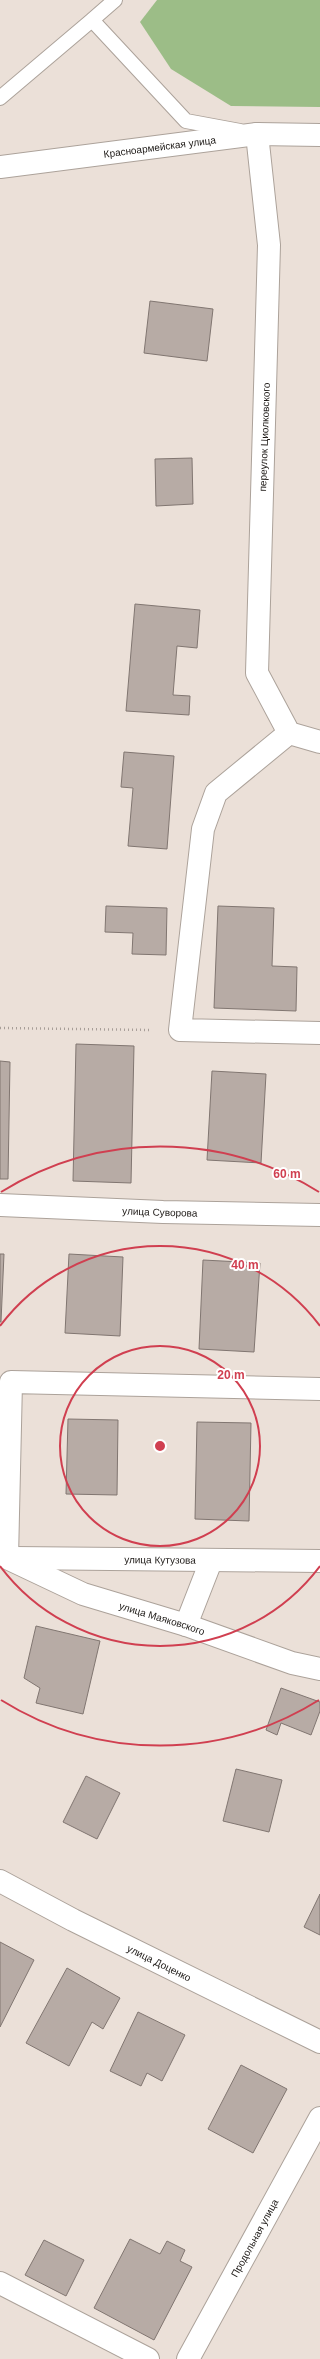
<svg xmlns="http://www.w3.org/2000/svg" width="320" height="2359" font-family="Arial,sans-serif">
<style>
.green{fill:#9cbd87}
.building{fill:#b7aba5;stroke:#817671}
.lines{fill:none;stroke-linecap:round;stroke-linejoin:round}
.lane-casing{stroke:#aca29a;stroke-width:16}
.street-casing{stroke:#aca29a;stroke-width:24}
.secondary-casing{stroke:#aca29a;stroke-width:24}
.path{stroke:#a79e98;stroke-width:2.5;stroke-dasharray:1 3;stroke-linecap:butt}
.lane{stroke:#fff;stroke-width:14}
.street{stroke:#fff;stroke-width:22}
.secondary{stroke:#fff;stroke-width:22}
.ring{fill:none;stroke:#d03f50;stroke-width:2}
.labels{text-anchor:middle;stroke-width:4;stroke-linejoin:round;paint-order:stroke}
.street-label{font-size:10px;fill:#1d1916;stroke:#fff}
.centre{fill:#d03f50;stroke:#fff;stroke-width:2}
.ring-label{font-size:12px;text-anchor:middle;font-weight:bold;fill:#d03f50;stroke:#fff;stroke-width:4;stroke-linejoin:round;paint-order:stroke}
</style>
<rect width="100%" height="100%" fill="#ebe0d8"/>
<path class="green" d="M 157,0 L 320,0 L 320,107 L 231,106 L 171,69 L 140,22 Z"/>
<path class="building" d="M 150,301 L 213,309 L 207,361 L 144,353 Z
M 192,458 L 193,504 L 156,506 L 155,459 Z
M 135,604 L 200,610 L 197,648 L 177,646 L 173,695 L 190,696 L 189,715 L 126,711 Z
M 124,752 L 174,756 L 167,849 L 128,846 L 133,788 L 121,787 Z
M 106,906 L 167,908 L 166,955 L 132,954 L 133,933 L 105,932 Z
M 218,906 L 274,908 L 272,966 L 297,967 L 296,1011 L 214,1008 Z
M 76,1044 L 134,1046 L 131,1183 L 73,1181 Z
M 0,1061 L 10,1062 L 8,1179 L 0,1179 Z
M 212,1071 L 266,1074 L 261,1163 L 207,1160 Z
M 0,1254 L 4,1254 L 1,1322 L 0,1322 Z
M 69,1254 L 123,1257 L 120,1336 L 65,1333 Z
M 203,1260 L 260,1263 L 254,1352 L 199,1349 Z
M 68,1419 L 118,1420 L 117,1495 L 66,1494 Z
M 197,1422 L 251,1423 L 249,1521 L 195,1519 Z
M 36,1626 L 100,1641 L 83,1714 L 36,1703 L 40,1688 L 24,1678 Z
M 281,1688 L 320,1702 L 320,1711 L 311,1735 L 281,1723 L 277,1735 L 266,1730 Z
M 236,1769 L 282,1780 L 269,1832 L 223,1821 Z
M 86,1776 L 120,1793 L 97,1839 L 63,1822 Z
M 320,1894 L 320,1935 L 304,1927 Z
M 0,1942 L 34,1960 L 0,2027 Z
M 67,1968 L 120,1998 L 103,2029 L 92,2022 L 69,2066 L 26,2043 Z
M 138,2012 L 185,2035 L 162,2081 L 147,2073 L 141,2086 L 110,2071 Z
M 241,2065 L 287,2089 L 253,2153 L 208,2129 Z
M 130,2239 L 160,2254 L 167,2241 L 185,2250 L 180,2261 L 192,2267 L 154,2340 L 94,2308 Z
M 44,2240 L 84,2260 L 66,2296 L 25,2275 Z"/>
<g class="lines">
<g class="lane-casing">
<path id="lane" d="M 115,0 L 92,20 L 186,121 L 240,131
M 0,98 L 92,20"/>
</g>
<g class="street-casing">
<g id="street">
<path d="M 289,733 L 216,793 L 203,829 L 180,1030 L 320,1033"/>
<path id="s1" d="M 0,1205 L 163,1212 L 320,1215"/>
<path id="s2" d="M 320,1389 L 11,1382 L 7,1558 L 83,1594 L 186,1625 L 292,1663 L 320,1669"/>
<path id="s3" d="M 13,1558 L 320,1561"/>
<path d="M 186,1625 L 211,1561"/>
<path d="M 0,2283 L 148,2359"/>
<path id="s4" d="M 188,2359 L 320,2118"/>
</g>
</g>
<g class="secondary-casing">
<g id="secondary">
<path d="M 257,134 L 269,245 L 257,673 L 289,733 L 320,742"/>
<path id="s5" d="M 0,167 L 257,134 L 320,135"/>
<path id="s6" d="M 0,1881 L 73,1920 L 320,2042"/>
</g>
</g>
<path class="path" d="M 0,1028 L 151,1030"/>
<use href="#lane" class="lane"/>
<use href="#street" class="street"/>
<use href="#secondary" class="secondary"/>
</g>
<g class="ring">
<circle cx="160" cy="1446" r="100"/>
<path d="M320 1566A200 200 0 0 1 0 1566M0 1326A200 200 0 0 1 320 1326"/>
<path d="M319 1700A300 300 0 0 1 1 1700M1 1192A300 300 0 0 1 319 1192"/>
</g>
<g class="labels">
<g class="street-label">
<text dy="4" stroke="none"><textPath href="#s5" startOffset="161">Красноармейская улица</textPath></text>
<text transform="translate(264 437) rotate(-88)" y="4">переулок Циолковского</text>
<text dy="4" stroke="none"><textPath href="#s1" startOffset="160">улица Суворова</textPath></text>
<text dy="4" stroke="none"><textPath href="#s3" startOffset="147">улица Кутузова</textPath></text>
<text dy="4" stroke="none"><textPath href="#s2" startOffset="652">улица Маяковского</textPath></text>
<text dy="4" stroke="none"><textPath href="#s6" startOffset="179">улица Доценко</textPath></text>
<text dy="4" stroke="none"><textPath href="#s4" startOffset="138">Продольная улица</textPath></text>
</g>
</g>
<circle cx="160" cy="1446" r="6" class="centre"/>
<g class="ring-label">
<text x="287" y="1178">60 m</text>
<text x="245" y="1269">40 m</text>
<text x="231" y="1379">20 m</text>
</g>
</svg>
